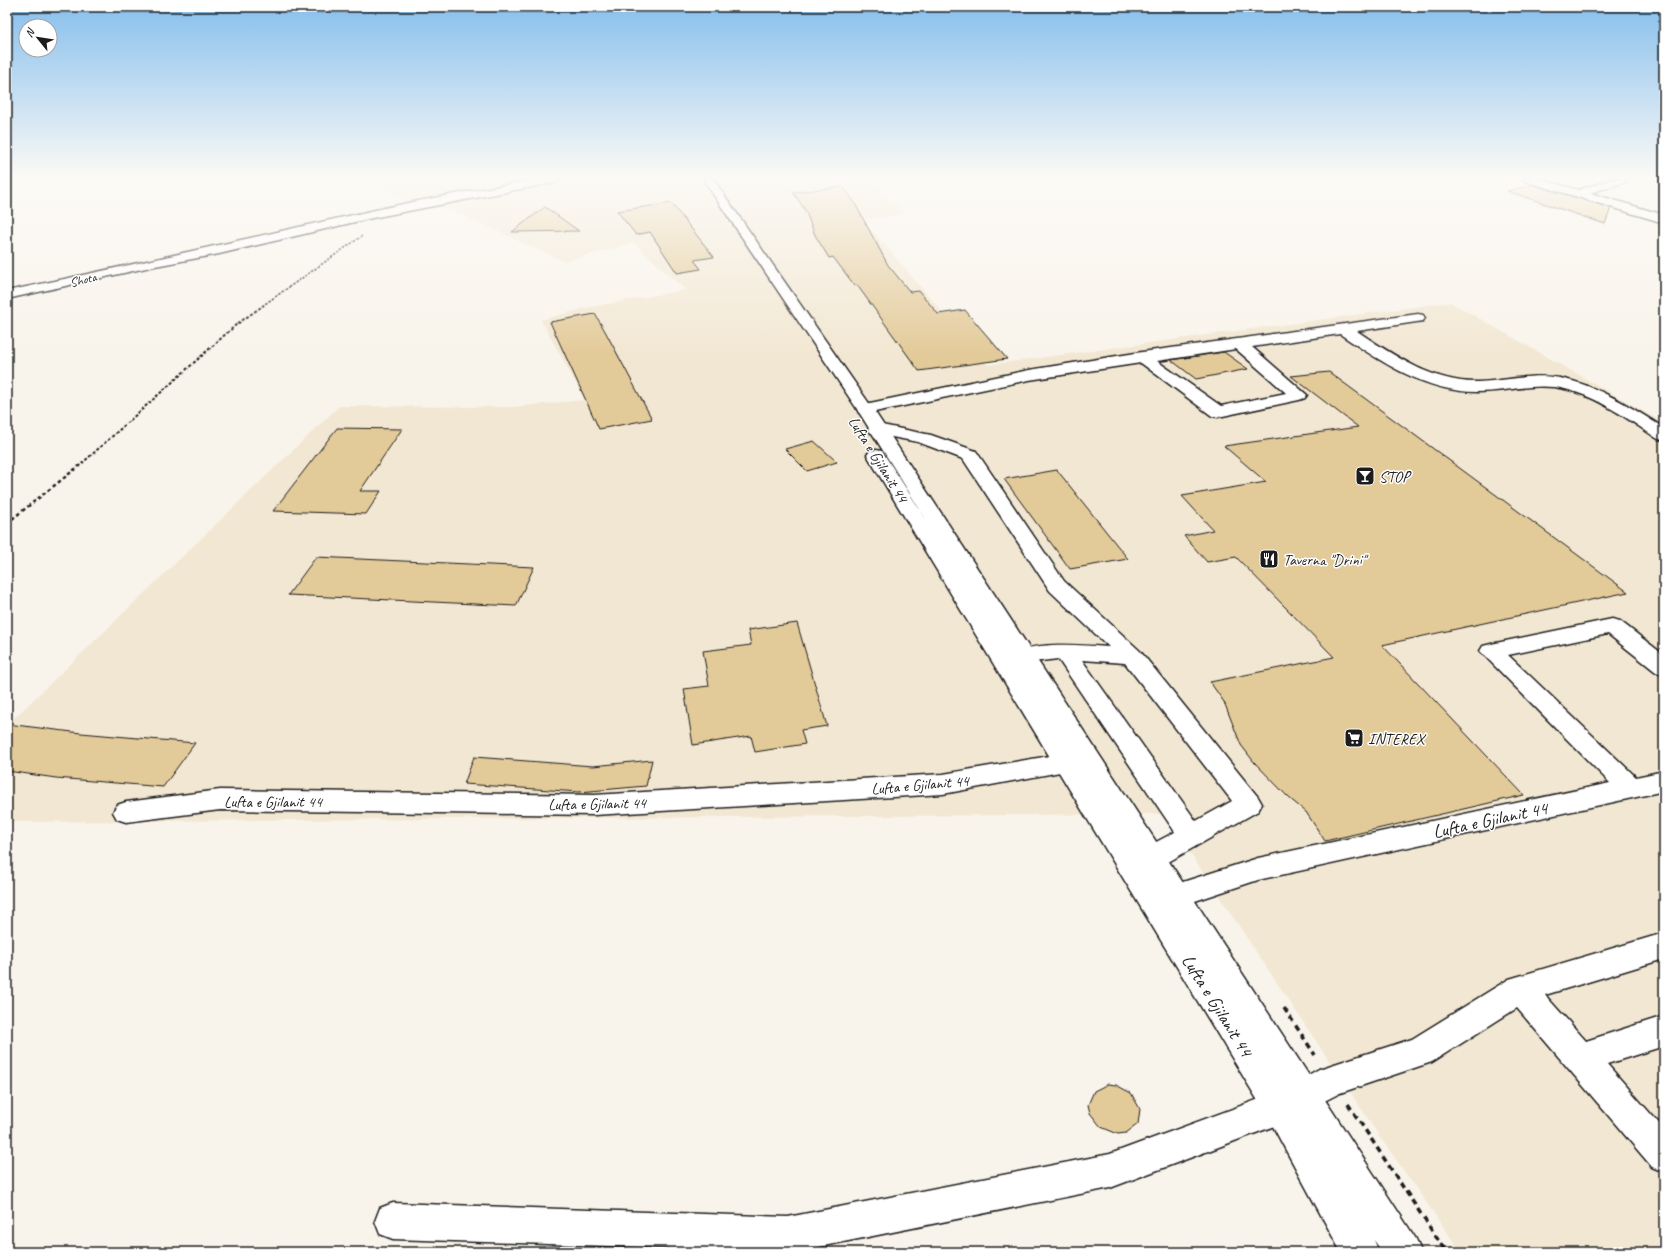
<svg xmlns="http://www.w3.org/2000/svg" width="1671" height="1259" font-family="Caveat,sans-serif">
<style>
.built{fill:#f2e7d2}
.building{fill:#e3ca99;stroke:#1c1c1c}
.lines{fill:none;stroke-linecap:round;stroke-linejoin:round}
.minor-casing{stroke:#1c1c1c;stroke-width:3}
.major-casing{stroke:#1c1c1c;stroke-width:3}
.path-far3{stroke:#1c1c1c;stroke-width:1.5;stroke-dasharray:2.5 1.5;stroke-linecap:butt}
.path-far2{stroke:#1c1c1c;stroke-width:2;stroke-dasharray:3 2;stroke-linecap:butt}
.path-far1{stroke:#1c1c1c;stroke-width:2.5;stroke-dasharray:3.5 3;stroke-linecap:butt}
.path{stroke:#1c1c1c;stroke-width:3.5;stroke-dasharray:6 4.5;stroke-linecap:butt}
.minor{fill:#fff;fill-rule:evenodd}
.major{fill:#fff;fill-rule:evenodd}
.labels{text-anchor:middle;stroke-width:3;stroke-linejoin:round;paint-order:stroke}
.far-street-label{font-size:13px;fill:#1c1c1c;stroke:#fff}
.street-label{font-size:16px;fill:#1c1c1c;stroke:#fff}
.poi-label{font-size:16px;fill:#1c1c1c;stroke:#fff;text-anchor:start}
.near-street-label{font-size:19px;fill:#1c1c1c;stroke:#fff}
</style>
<rect width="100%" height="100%" fill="#f9f4eb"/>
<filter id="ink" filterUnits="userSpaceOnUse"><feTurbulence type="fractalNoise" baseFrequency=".025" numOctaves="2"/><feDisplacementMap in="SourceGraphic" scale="8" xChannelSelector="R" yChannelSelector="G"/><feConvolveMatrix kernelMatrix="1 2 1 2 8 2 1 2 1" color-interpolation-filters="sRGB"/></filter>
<g filter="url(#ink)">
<path class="built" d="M 394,179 L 697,179 L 700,181 L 723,179 L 869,179 L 906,214 L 863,220 L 988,365 L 1450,302 L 1664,423 L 1664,1252 L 1461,1252 L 1380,1137 L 1164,814 L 7,822 L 7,725 L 339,406 L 513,407 L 585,400 L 541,320 L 585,308 L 685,290 L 634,243 L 564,261 L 428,200 L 411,203 L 373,182 Z"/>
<path class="building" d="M 1533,185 L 1611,208 L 1605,224 L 1507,191 Z
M 843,187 L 853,200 L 888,265 L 910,292 L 919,291 L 938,314 L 965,310 L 1007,359 L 919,371 L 857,285 L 855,286 L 833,257 L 829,258 L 815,235 L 805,210 L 793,192 Z
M 671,203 L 714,257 L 694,260 L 701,269 L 677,273 L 650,232 L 636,235 L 617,211 Z
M 545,207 L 579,231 L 512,232 Z
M 595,314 L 605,331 L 652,419 L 599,429 L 550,322 Z
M 1224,352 L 1248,369 L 1196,379 L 1171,360 Z
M 1329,372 L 1628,592 L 1382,645 L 1524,795 L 1325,841 L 1306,812 L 1288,797 L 1254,762 L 1241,745 L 1224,702 L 1210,682 L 1334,657 L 1236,557 L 1207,562 L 1184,536 L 1213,530 L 1182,496 L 1266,482 L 1224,446 L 1358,427 L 1291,376 Z
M 337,428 L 402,429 L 360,491 L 381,491 L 366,514 L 273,511 Z
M 814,441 L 837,462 L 807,471 L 785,449 Z
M 1057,470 L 1128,559 L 1070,569 L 1004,479 Z
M 316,557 L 534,567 L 516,606 L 288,595 Z
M 797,623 L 827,726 L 801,730 L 805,744 L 755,752 L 751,736 L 693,745 L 684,689 L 709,686 L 703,651 L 751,645 L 748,630 Z
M 7,724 L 81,733 L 195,743 L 163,787 L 56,778 L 7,771 Z
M 474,757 L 593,766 L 652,760 L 646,786 L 579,792 L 464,784 Z
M 1108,1084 L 1116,1085 L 1131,1093 L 1140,1109 L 1138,1124 L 1126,1133 L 1118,1134 L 1101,1127 L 1090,1113 L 1088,1105 L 1094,1091 Z"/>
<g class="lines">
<g class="minor-casing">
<path id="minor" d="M 540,179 L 563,179 L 557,182 L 372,218 L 219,254 L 155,266 L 7,299 L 7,291 C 129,266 249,238 371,211 C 427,198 484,189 540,179 Z
M 1523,179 L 1540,179 L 1578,190 L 1613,179 L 1626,179 L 1625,182 L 1590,193 L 1664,215 L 1664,223 L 1525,181 Z
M 1418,314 L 1423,315 L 1425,318 L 1423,321 L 1357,331 C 1393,355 1433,383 1478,382 C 1506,381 1533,373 1560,378 C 1599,386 1631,407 1664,428 L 1664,440 L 1658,439 C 1629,420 1599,397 1565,389 C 1536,382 1507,392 1477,392 C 1426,392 1381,362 1340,334 L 1252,347 L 1307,395 L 1305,398 L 1299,400 L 1218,417 L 1212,416 L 1141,363 L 1029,380 L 865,414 L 859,413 L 857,409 L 859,405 L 865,404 L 1029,370 L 1142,352 ZM 1236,349 L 1286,393 L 1221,406 L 1157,361 Z
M 877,424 L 931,435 L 976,451 L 1064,581 L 1140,651 L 1258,797 L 1262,804 L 1258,811 L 1163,865 L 1153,868 L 1143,865 L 1139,857 L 1143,849 L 1175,832 L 1058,659 L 1024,663 L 1016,661 L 1013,656 L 1016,651 C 1047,642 1077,645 1109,647 L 1050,591 L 963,459 L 918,442 L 871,433 L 868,429 L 871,425 ZM 1082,660 L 1125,663 L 1232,801 L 1196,821 Z
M 1612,619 L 1620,621 L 1664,655 L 1664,675 L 1656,672 L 1608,634 L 1508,655 L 1636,777 L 1664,771 L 1664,791 L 1258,880 L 1177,907 L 1167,903 L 1163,895 L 1167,887 L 1258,858 L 1610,783 L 1480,651 L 1483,646 L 1491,644 Z
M 1067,753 L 1076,755 L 1080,762 L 1076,769 L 943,794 L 594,815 L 220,810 L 126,822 L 117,819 L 113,812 L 117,805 L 126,802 L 220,790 L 594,795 L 943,774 Z
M 1664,933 L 1664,959 L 1545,995 L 1586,1041 L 1664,1016 L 1664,1046 L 1607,1064 L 1664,1129 L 1664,1172 L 1652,1167 L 1517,1008 L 1432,1062 L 1340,1093 L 1303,1112 L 1297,1109 L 1293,1119 L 1110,1188 L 794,1252 L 393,1239 L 380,1234 L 375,1221 L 380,1208 L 393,1203 L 788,1217 L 1110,1154 L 1281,1091 L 1288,1093 L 1291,1085 L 1319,1069 L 1412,1039 L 1509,979 Z"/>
</g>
<g class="major-casing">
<path id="major" d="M 703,179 L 713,179 L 873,409 L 1416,1239 L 1421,1252 L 1382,1252 L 1374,1240 L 1379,1252 L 1341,1252 L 1269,1119 L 867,455 L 870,451 L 876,450 L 882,451 L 927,521 L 857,409 Z"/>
</g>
<path class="path-far3" d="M 262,306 L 362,236"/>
<path class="path-far2" d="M 78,467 L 237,324 L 264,305"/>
<path class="path-far1" d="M 7,523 L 79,466"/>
<path class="path" d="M 1284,1008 L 1315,1055
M 1348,1104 L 1446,1252"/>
<use href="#minor" class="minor"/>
<use href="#major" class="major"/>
</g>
</g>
<linearGradient id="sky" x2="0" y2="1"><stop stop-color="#86bfed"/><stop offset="0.5" stop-color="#fcfaf6"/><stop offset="1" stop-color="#fcfaf6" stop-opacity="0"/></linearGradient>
<rect width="1671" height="355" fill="url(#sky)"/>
<defs>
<g id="bar-square" transform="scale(1)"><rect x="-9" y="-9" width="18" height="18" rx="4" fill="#1c1c1c" stroke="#fff"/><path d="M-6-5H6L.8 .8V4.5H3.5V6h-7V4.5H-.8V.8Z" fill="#fff"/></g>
<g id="restaurant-square" transform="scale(1)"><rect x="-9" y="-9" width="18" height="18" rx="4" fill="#1c1c1c" stroke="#fff"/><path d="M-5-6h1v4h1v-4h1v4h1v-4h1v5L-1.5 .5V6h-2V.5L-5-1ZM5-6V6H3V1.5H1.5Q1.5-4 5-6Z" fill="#fff"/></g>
<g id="supermarket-square" transform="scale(1)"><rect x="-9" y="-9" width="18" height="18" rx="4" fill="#1c1c1c" stroke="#fff"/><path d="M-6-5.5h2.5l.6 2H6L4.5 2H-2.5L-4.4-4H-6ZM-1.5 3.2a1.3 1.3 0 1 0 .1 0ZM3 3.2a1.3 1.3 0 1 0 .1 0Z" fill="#fff"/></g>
</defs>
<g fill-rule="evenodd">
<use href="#bar-square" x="1365" y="476"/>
<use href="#restaurant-square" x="1269" y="559"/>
<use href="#supermarket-square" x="1354" y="738"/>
</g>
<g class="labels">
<g class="far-street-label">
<text transform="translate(83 279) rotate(-13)" y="5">Shota</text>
</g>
<g class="street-label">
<text transform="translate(879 459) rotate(58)" y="6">Lufta e Gjilanit 44</text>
<text transform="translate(920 784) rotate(-5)" y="6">Lufta e Gjilanit 44</text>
<text x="273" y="807">Lufta e Gjilanit 44</text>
<text transform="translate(597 803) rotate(-1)" y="6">Lufta e Gjilanit 44</text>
</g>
<g class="poi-label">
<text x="1379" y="482">STOP</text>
<text x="1283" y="565">Taverna "Drini"</text>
<text x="1368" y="744">INTEREX</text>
</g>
<g class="near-street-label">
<text transform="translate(1490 819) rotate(-12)" y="7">Lufta e Gjilanit 44</text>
<text transform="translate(1218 1005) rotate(58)" y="7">Lufta e Gjilanit 44</text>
</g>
</g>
<rect width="1671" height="1259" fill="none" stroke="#fff" stroke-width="24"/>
<rect x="12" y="12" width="1647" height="1235" fill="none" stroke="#1c1c1c" stroke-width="1.5" filter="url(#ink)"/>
<g transform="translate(38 38) rotate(300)"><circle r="19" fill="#ffffff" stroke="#a4a4a4"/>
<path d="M0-3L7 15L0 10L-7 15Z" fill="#1c1c1c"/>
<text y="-6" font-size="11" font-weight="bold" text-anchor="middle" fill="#1c1c1c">N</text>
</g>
</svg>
